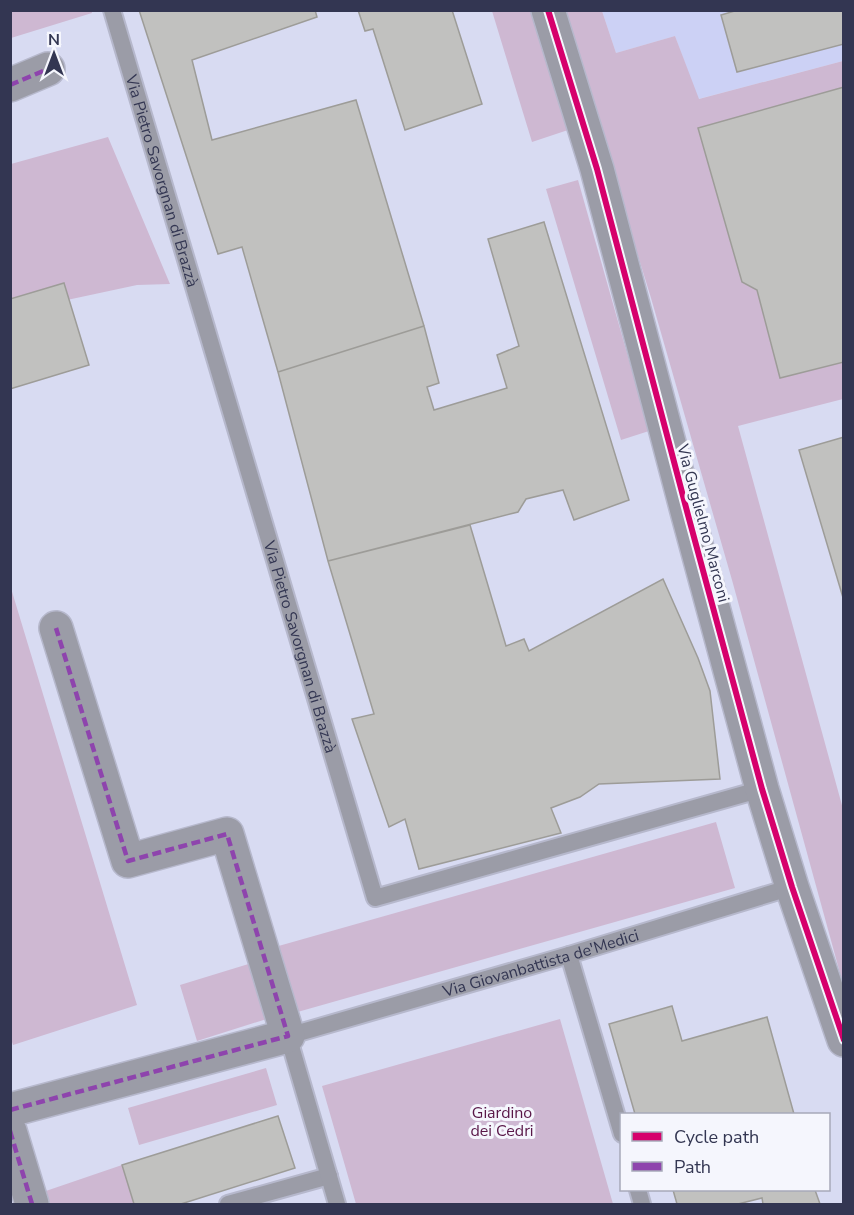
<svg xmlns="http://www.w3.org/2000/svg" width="854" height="1215" font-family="'Nunito Sans',sans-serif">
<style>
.built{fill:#ccd1f5}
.green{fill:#ceb8d2}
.building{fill:#c1c1bf;stroke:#9d9c98;stroke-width:1.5}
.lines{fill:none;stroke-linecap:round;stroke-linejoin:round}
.lane-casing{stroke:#b6b8cc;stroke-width:20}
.street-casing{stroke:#b6b8cc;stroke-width:36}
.lane{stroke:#9b9ca7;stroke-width:16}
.street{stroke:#9b9ca7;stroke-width:33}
.quiet{stroke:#8e44ad;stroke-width:4.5;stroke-dasharray:9 4.5;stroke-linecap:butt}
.cycleway-casing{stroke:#f5f6fd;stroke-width:10}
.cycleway{stroke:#d6006c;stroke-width:6}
.labels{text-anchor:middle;stroke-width:6;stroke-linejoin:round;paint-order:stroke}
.street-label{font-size:16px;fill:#333652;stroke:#f5f6fd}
.park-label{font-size:16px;fill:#591748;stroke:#f5f6fd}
</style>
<rect width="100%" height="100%" fill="#d8dbf2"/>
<path class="built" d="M 602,11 L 843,11 L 843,61 L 698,99 L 675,36 L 616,53 Z"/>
<path class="green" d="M 11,10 L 91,10 L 92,13 L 11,38 Z
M 492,11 L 534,11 L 571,129 L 532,142 Z
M 563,11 L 602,11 L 616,53 L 675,36 L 699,99 L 843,61 L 843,399 L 738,426 L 843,809 L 843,984 L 732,580 L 651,298 Z
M 108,137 L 170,284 L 137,285 L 11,312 L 11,164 Z
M 578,180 L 649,431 L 621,440 L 546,189 Z
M 10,585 L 137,1005 L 13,1045 L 10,1036 Z
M 716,822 L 735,888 L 294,1013 L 275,947 Z
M 255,962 L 273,1017 L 197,1041 L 180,985 Z
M 560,1019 L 613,1204 L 356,1204 L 322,1086 Z
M 266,1068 L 277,1105 L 139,1145 L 128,1108 Z
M 122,1165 L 135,1204 L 44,1204 L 40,1193 Z"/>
<path class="building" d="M 139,10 L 315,10 L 317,17 L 192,60 L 212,140 L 356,100 L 424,326 L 278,372 L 242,247 L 218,254 Z
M 358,10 L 452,10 L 482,104 L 405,130 L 373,29 L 365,31 Z
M 738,10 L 844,10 L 844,44 L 737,72 L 721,15 Z
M 844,87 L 844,362 L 780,378 L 757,290 L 742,282 L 698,128 Z
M 544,222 L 629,500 L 574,520 L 563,490 L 526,499 L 518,512 L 328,561 L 278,372 L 424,326 L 439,383 L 427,387 L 434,410 L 507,388 L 497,355 L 519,346 L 488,239 Z
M 64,283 L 89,365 L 10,389 L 10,299 Z
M 844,437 L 844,601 L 799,450 Z
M 470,525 L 506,646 L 524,639 L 529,651 L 663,579 L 698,658 L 710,691 L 720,779 L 599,784 L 580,797 L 551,808 L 561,833 L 419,869 L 405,819 L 389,827 L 352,719 L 374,714 L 328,561 Z
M 672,1006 L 682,1041 L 767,1017 L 794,1114 L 635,1114 L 609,1024 Z
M 278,1116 L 295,1168 L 181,1204 L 134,1204 L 122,1165 Z
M 673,1190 L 815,1190 L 820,1204 L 763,1204 L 762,1198 L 738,1204 L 677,1204 Z"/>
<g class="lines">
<g class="lane-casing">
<g id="lane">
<path id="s1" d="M 112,10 L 375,898 L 762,789"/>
<path d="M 569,955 L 622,1134"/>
<path d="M 638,1190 L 642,1204"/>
<path d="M 228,1204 L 329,1176"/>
<path id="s2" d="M 337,1204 L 288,1036 L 569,955 L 792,887"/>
</g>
</g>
<g class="street-casing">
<path id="street" d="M 548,10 L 597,169 L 688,515 L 762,789 L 792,887 L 844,1040
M 10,85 L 48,69
M 10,1110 L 288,1036 L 227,834 L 128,861 L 56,628
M 10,1131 L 32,1204"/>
</g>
<use href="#lane" class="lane"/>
<use href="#street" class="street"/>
<path class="quiet" d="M 10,85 L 48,69
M 10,1110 L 288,1036 L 227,834 L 128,861 L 56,628
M 10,1131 L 32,1204"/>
<g class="cycleway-casing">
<path id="cycleway" d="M 548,10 L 597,169 L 688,515 L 762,789 L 792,887 L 844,1040"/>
</g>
<use href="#cycleway" class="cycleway"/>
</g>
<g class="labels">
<g class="street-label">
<text dy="6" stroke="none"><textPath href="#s1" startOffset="178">Via Pietro Savorgnan di Brazzà</textPath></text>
<text transform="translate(704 523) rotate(75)" y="6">Via Guglielmo Marconi</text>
<text dy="6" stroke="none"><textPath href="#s1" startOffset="664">Via Pietro Savorgnan di Brazzà</textPath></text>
<text dy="6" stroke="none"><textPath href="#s2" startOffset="438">Via Giovanbattista de'Medici</textPath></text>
</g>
<g class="park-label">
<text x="502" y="1118">Giardino<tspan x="502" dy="18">dei Cedri</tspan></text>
</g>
</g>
<rect width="854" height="1215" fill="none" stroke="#333652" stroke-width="24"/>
<rect x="620" y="1113" width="210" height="78" fill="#f5f6fd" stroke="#a7a9b9" stroke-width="1.5"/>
<rect x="632" y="1132" width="30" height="9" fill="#d6006c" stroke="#a7a9b9" stroke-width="1.5"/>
<text x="674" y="1143" font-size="18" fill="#333652">Cycle path</text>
<rect x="632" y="1162" width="30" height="9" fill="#8e44ad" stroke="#a7a9b9" stroke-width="1.5"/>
<text x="674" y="1173" font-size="18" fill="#333652">Path</text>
<g transform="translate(54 54)" stroke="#f5f6fd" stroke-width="4.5" paint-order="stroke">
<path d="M0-4.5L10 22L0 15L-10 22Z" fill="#333652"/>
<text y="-9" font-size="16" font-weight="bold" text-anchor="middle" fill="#333652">N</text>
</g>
</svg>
